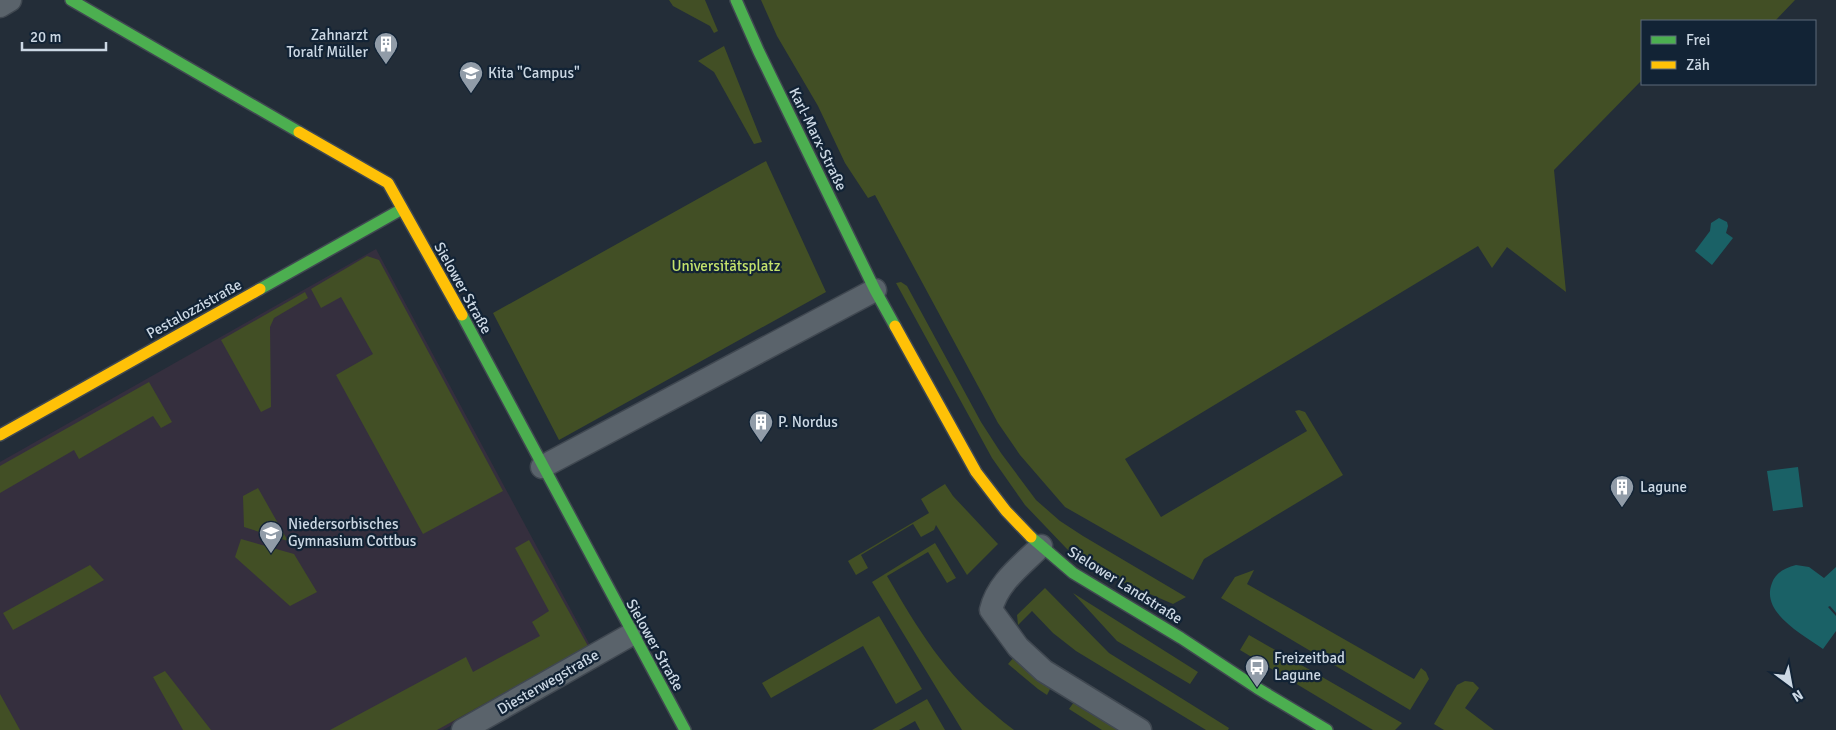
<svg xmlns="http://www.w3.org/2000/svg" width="1836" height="730" font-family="Signika,sans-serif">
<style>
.education{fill:#352f3e}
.green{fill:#424f25}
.water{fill:#1a6166}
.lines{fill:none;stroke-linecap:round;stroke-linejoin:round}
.street-casing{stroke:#404851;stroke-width:25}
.fast-casing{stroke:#404851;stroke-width:14}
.slow-casing{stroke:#404851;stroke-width:14}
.street{stroke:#5a636b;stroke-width:22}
.fast{stroke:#4caf50;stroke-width:11}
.slow{stroke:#ffc107;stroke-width:11}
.labels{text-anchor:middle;stroke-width:4.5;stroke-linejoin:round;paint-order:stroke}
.poi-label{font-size:15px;fill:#ccd8e4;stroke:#122335;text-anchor:start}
.street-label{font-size:15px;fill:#ccd8e4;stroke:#122335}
.park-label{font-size:15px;fill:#c4e26b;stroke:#122335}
</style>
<rect width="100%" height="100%" fill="#232d38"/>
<path class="education" d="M 376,249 L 591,647 L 443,730 L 0,730 L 0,462 Z"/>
<path class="green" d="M 669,0 L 705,0 L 718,31 L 714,33 L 710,26 L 673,6 Z
M 761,0 L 1795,0 L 1775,21 L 1642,21 L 1642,80 L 1554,170 L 1566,292 L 1507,247 L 1492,268 L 1478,246 L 1125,459 L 1161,517 L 1307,431 L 1295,411 L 1299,410 L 1305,412 L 1343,475 L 1204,559 L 1193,580 L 1065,507 L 1020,455 L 998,423 L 875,195 L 868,198 L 845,163 L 818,106 L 777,36 Z
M 724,46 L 762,142 L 754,144 L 714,72 L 698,61 Z
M 766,161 L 826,292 L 559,440 L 493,313 Z
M 367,256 L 379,260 L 503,491 L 423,534 L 336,375 L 373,354 L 341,297 L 321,308 L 311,289 Z
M 901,282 L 907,286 L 981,422 L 1001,453 L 1036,500 L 1060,521 L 1083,536 L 1186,597 L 1173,604 L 1097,571 L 1067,549 L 1025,505 L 992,458 L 896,283 Z
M 305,292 L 308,298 L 274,318 L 270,327 L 271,407 L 261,412 L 221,340 Z
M 149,382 L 172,422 L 161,428 L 153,416 L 79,459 L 74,450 L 0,493 L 0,466 Z
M 945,484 L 953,496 L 998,544 L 967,575 L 936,525 L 934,530 L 921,537 L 913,524 L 861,555 L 868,568 L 856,575 L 848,561 L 929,513 L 921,499 Z
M 258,488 L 288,541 L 244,527 L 243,496 Z
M 241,539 L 294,554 L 317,592 L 290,606 L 235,557 Z
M 529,540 L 588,646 L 437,730 L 330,730 L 466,657 L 473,672 L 540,636 L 532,622 L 549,611 L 515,548 Z
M 935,543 L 956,578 L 947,583 L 928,552 L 887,576 C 918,629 944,673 993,713 C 1000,719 1007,725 1014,730 L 962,730 L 872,582 Z
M 90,565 L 104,580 L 13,630 L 3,613 Z
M 1254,570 L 1247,584 L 1414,679 L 1421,668 L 1426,672 L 1429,679 L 1410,710 L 1221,598 L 1235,577 Z
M 1045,588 L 1109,653 L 1229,728 L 1228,730 L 1206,730 L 1076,651 L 1053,633 L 1032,611 L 1018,625 L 1017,615 Z
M 1073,593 L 1198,672 L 1190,684 L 1117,641 Z
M 879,616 L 922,689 L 896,704 L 863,646 L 771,698 L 762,683 Z
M 1249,635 L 1402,723 L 1395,730 L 1373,730 L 1240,650 Z
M 1015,656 L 1051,687 L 1047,695 L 1038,689 L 1008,664 Z
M 165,671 L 211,730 L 183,730 L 153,677 Z
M 1465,681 L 1473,682 L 1479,688 L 1465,708 L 1494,730 L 1444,730 L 1434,724 L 1457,685 Z
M 0,694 L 20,730 L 0,730 Z
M 927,699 L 945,730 L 920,730 L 915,721 L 899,730 L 872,730 Z
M 1074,702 L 1120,730 L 1102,730 L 1069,709 Z"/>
<path class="water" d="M 1719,218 L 1727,222 L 1728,226 L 1726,233 L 1733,238 L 1712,265 L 1695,251 L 1710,231 L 1711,223 Z
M 1798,467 L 1803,507 L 1773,511 L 1767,471 Z
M 1796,565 L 1809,567 L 1824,578 L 1836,567 L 1836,613 L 1830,606 L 1828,607 L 1836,616 L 1836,631 L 1823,649 C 1803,634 1760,613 1772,583 C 1776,572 1785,568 1796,565 Z"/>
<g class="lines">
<g class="street-casing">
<path id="street" d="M 0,6 L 10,0
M 542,467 L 875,290
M 1041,546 C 1022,565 997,583 991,610 L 1018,647 L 1044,671 L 1140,730
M 463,730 L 632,634"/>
</g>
<g class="fast-casing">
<path id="fast" d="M 71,0 L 299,132
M 736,0 L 759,52 L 875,290 L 895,326
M 260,289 L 402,209
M 462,315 L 685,730
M 1031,537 L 1073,573 L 1181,638 L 1257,688 L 1327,730"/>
</g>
<g class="slow-casing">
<path id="slow" d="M 299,132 L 388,183 L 462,315
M 895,326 L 976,472 L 1006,511 L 1031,537
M 0,435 L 260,289"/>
</g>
<use href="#street" class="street"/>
<use href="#fast" class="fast"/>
<use href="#slow" class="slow"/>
</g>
<defs>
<g id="building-pin" transform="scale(1.25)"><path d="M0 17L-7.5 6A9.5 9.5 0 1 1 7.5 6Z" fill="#919ca8" stroke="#122335"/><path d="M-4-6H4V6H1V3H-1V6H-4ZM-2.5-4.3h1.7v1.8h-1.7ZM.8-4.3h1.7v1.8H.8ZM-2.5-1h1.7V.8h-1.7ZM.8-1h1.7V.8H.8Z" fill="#fff"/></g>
<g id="school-pin" transform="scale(1.25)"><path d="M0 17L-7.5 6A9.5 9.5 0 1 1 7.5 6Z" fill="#919ca8" stroke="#122335"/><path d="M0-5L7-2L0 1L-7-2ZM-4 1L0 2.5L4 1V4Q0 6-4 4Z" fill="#fff"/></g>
<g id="bus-pin" transform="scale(1.25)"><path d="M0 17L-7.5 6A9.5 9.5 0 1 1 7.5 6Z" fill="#919ca8" stroke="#122335"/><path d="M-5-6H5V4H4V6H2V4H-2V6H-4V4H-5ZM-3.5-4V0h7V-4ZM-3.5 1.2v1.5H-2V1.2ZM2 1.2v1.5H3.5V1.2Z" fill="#fff"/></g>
</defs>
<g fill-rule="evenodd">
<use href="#building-pin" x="386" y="44"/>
<use href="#school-pin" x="471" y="73"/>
<use href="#building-pin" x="761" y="422"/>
<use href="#building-pin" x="1622" y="487"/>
<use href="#school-pin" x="271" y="533"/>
<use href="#bus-pin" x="1257" y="667"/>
</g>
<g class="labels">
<g class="poi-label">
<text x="368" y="40" text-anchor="end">Zahnarzt<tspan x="368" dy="17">Toralf Müller</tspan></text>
<text x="488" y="78">Kita "Campus"</text>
<text x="778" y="427">P. Nordus</text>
<text x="1640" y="492">Lagune</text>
<text x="288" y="529">Niedersorbisches<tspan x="288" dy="17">Gymnasium Cottbus</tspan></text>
<text x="1274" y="663">Freizeitbad<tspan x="1274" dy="17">Lagune</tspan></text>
</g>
<g class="street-label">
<text transform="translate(818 139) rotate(64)" y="5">Karl-Marx-Straße</text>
<text transform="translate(463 288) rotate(61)" y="5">Sielower Straße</text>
<text transform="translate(194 309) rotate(-29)" y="5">Pestalozzistraße</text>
<text transform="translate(1125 585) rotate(32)" y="5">Sielower Landstraße</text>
<text transform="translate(655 645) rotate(61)" y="5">Sielower Straße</text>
<text transform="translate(548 682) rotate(-30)" y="5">Diesterwegstraße</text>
</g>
<g class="park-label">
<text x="726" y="271">Universitätsplatz</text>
</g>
</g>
<rect x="1641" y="20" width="175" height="65" fill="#122335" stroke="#5c6b7b"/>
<rect x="1651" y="36" width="25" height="8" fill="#4caf50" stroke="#5c6b7b"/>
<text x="1686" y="45" font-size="15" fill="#ccd8e4">Frei</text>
<rect x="1651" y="61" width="25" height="8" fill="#ffc107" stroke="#5c6b7b"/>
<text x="1686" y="70" font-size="15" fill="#ccd8e4">Zäh</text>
<g transform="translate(1791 685) rotate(148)" stroke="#122335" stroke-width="4" paint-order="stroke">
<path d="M0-4L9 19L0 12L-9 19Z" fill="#ccd8e4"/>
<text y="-8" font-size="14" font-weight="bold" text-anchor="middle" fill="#ccd8e4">N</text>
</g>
<path d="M22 42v8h84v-8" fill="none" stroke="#ccd8e4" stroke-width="2.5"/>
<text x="30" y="42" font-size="15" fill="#ccd8e4" stroke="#122335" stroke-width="4" paint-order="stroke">20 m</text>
</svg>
